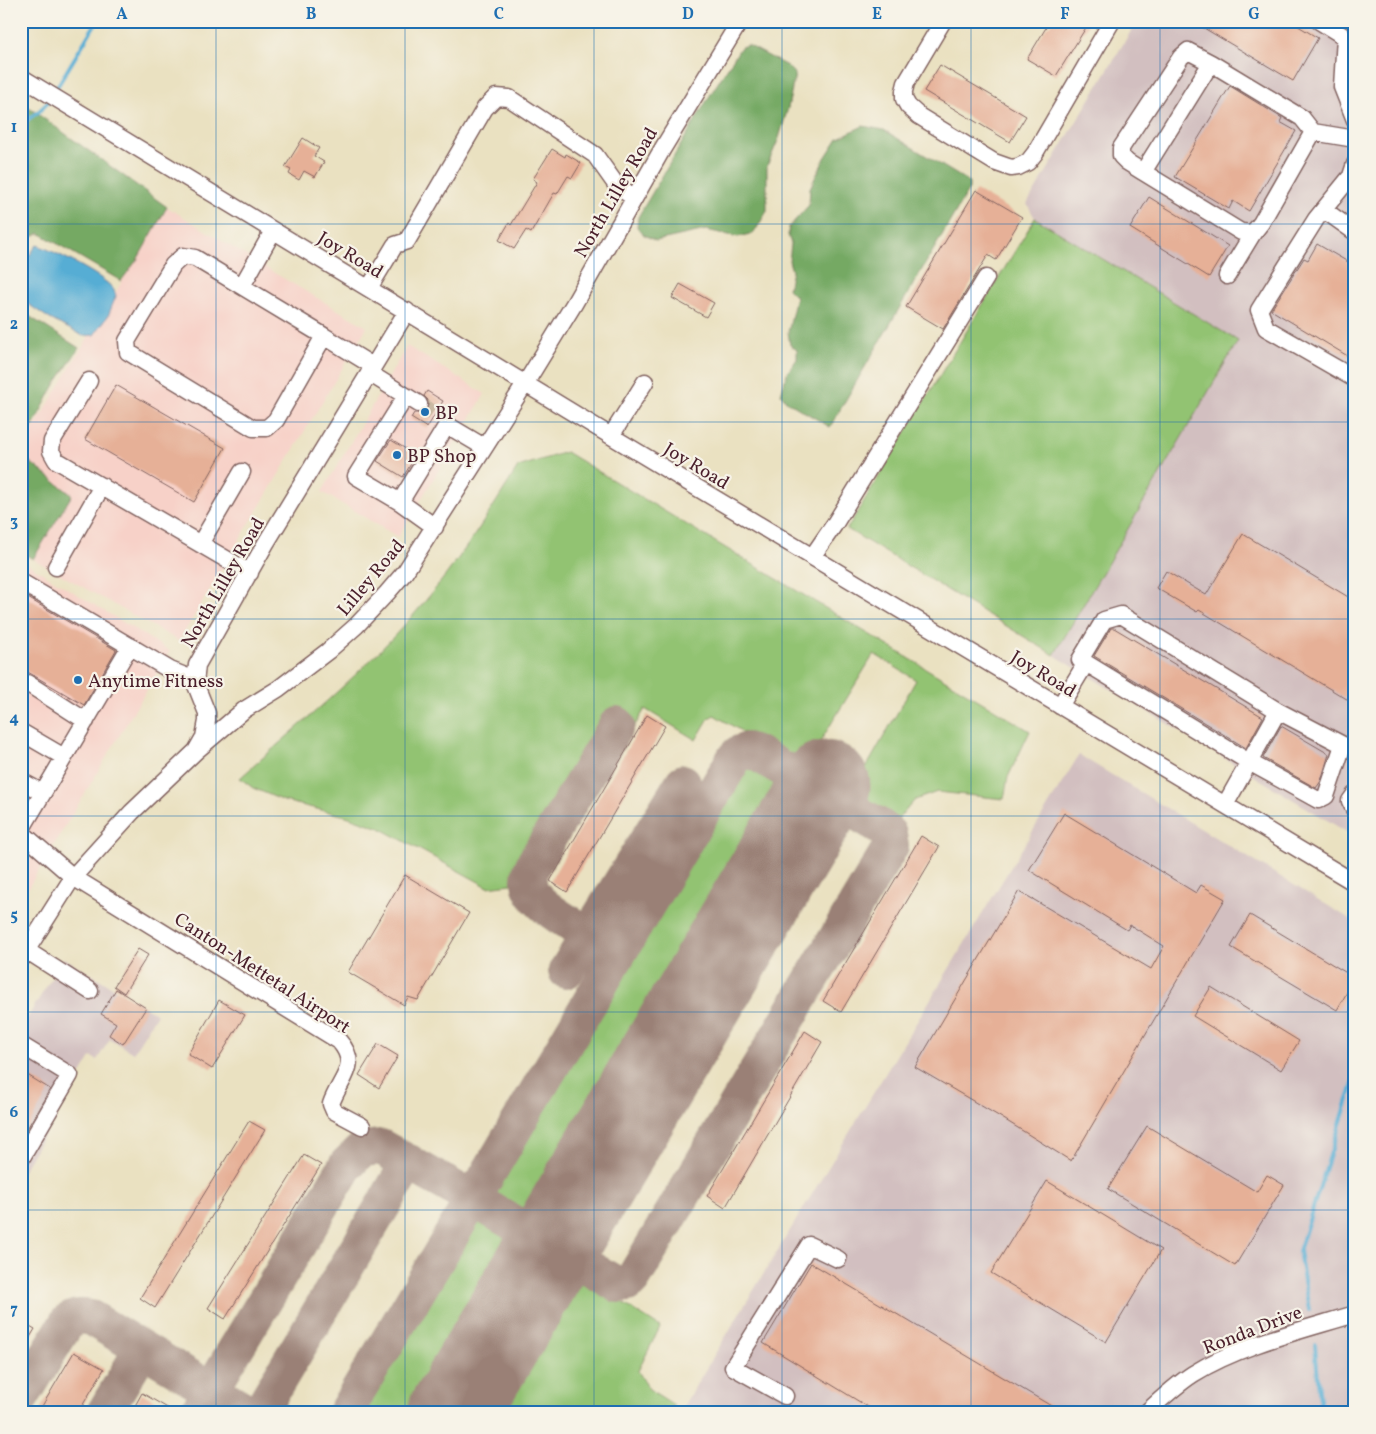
<svg xmlns="http://www.w3.org/2000/svg" width="1376" height="1434" font-family="Vollkorn,serif">
<style>
.built{fill:#f7d1c8}
.industrial{fill:#d2bfc0}
.green{fill:#92c372;stroke:#6e714e}
.forest{fill:#75a964;stroke:#606448}
.water{fill:#57add4;stroke:#506680}
.lines{fill:none;stroke-linecap:round;stroke-linejoin:round}
.stream{stroke:#57add4;stroke-width:4}
.taxiway{stroke:#9a8076;stroke-width:36}
.runway{stroke:#9a8076;stroke-width:91}
.building{fill:#e6b097}
.minor-tunnel{stroke:#cabaa3;stroke-width:16;stroke-dasharray:16 8;stroke-linecap:butt}
.minor-casing{stroke:#826360;stroke-width:19}
.minor{stroke:#fff;stroke-width:16}
.grid{fill:none;stroke:#1f6fb2;stroke-width:1;stroke-opacity:0.55}
.poi-dot{fill:#1f6fb2;stroke:#f7f3e8;stroke-width:2}
.labels{text-anchor:middle;stroke-width:4.5;stroke-linejoin:round;paint-order:stroke}
.street-label{font-size:19px;fill:#4a1f2b;stroke:#f7f3e8}
.poi-label{font-size:19px;fill:#4a1f2b;stroke:#f7f3e8;text-anchor:start}
.neatline{fill:none;stroke:#1f6fb2;stroke-width:2}
.grid-label{font-size:16px;text-anchor:middle;font-weight:bold;fill:#1f6fb2}
</style>
<rect width="100%" height="100%" fill="#f7f3e8"/>
<filter id="ink" filterUnits="userSpaceOnUse"><feTurbulence type="fractalNoise" baseFrequency=".02" numOctaves="2"/><feDisplacementMap in="SourceGraphic" scale="10" xChannelSelector="R" yChannelSelector="G"/><feConvolveMatrix kernelMatrix="1 2 1 2 8 2 1 2 1" color-interpolation-filters="sRGB"/></filter>
<filter id="wash" filterUnits="userSpaceOnUse"><feTurbulence type="fractalNoise" baseFrequency=".0096" numOctaves="4" result="noise"/><feDisplacementMap in="SourceGraphic" scale="20" xChannelSelector="R" yChannelSelector="G"/><feGaussianBlur stdDeviation="1.12" result="paint"/><feColorMatrix in="noise" values="0 0 0 0 0 0 0 0 0 0 0 0 0 0 0 0 0 1.4 0 .05"/><feComposite in="paint" operator="in"/></filter>
<g filter="url(#wash)">
<rect width="100%" height="100%" fill="#eae1c1"/>
<path class="built" d="M 167,207 L 276,274 L 367,327 L 179,641 L 33,559 L 72,495 L 21,455 L 21,449 Z
M 407,346 L 485,394 L 398,537 L 322,492 Z
M 21,560 L 170,651 L 21,900 Z"/>
<path class="industrial" d="M 1137,21 L 1355,21 L 1355,837 L 1054,655 L 1238,341 L 1035,218 L 1027,204 Z
M 1079,755 L 1355,922 L 1355,1413 L 679,1413 Z
M 64,958 L 157,1014 L 133,1053 L 110,1039 L 97,1060 L 91,1057 L 21,1174 L 21,1028 Z"/>
<path class="green" d="M 1035,218 L 1238,341 L 1054,655 L 847,529 Z
M 566,452 L 1030,731 L 1008,777 L 1004,799 L 937,792 L 915,800 L 894,823 L 850,796 L 916,680 L 874,654 L 804,768 L 714,715 L 709,718 L 696,740 L 645,709 L 634,727 L 612,714 L 607,720 L 519,871 L 518,880 L 511,884 L 488,887 L 380,828 L 346,816 L 284,801 L 253,788 L 240,778 C 307,718 379,660 435,589 C 466,550 492,509 518,467 Z
M 748,767 C 763,768 774,776 785,785 L 785,801 L 544,1207 L 535,1217 L 518,1211 L 493,1193 L 507,1157 L 732,782 L 741,772 Z
M 478,1219 L 507,1231 L 522,1243 L 522,1246 L 422,1413 L 355,1413 L 455,1244 Z
M 565,1272 L 584,1278 L 660,1327 L 638,1371 L 649,1389 L 674,1405 L 669,1413 L 482,1413 Z"/>
<path class="forest" d="M 748,45 L 787,66 L 795,74 L 788,108 L 779,138 L 767,166 L 767,211 L 754,233 L 738,237 L 706,230 L 656,241 L 644,235 L 637,227 L 638,217 L 712,92 L 741,47 Z
M 21,102 L 167,207 L 137,260 L 121,281 L 39,233 L 22,243 L 21,246 Z
M 863,126 L 884,130 L 969,182 L 969,189 L 830,427 L 786,401 L 781,394 L 787,373 L 797,359 L 797,350 L 790,345 L 788,332 L 796,297 L 788,289 L 792,271 L 789,261 L 791,244 L 788,235 L 789,227 L 809,205 L 810,188 L 825,158 L 838,138 Z
M 21,311 L 79,348 L 53,388 L 21,448 Z
M 21,455 L 72,495 L 33,559 L 21,552 Z"/>
<path class="water" d="M 37,245 C 52,250 106,277 113,289 C 115,291 115,294 116,296 L 108,316 L 94,335 L 83,336 L 50,319 L 22,300 C 18,280 24,260 37,245 Z"/>
<g class="lines">
<path class="stream" d="M 54,92 L 97,21
M 21,125 C 31,116 43,111 49,100
M 1309,1310 L 1299,1251 L 1355,1078
M 1315,1345 L 1321,1413"/>
<path class="taxiway" d="M 747,750 L 756,753 L 881,827 L 889,834 L 891,846 L 633,1279 L 628,1284 L 618,1285 L 473,1199 L 735,757 L 739,753 Z
M 589,935 C 572,924 530,903 529,882 C 528,876 531,869 534,863 L 617,724
M 566,971 L 683,782
M 21,1398 L 68,1321 C 76,1316 82,1316 91,1318 L 250,1413
M 104,1413 L 142,1349
M 197,1413 L 347,1164 L 363,1149 L 381,1147 L 473,1199 L 345,1413
M 259,1413 L 409,1162"/>
<path class="runway" d="M 453,1413 L 825,786"/>
</g>
<g id="blocks">
<path class="building" d="M 1052,21 L 1090,21 L 1056,76 L 1027,59 L 1047,26 L 1049,26 Z
M 1192,21 L 1290,21 L 1318,38 L 1293,81 Z
M 940,65 L 1026,116 L 1010,142 L 924,91 Z
M 1230,86 L 1282,118 L 1280,122 L 1296,131 L 1249,211 L 1233,201 L 1229,209 L 1175,177 Z
M 303,138 L 319,148 L 314,156 L 324,162 L 315,177 L 304,171 L 299,180 L 289,174 L 291,170 L 285,167 Z
M 552,149 L 565,157 L 566,154 L 581,163 L 572,178 L 568,176 L 557,194 L 554,193 L 531,233 L 526,230 L 514,249 L 499,240 L 509,223 L 511,225 L 537,182 L 533,179 Z
M 976,190 L 1022,217 L 996,260 L 988,255 L 943,329 L 906,307 Z
M 1149,197 L 1228,246 L 1209,277 L 1130,228 Z
M 1317,244 L 1355,266 L 1355,351 L 1351,358 L 1271,310 L 1304,258 L 1308,260 Z
M 680,284 L 714,303 L 706,317 L 672,298 Z
M 116,385 L 225,448 L 194,502 L 85,439 Z
M 427,391 L 443,401 L 427,428 L 411,418 L 414,413 L 423,413 L 428,409 L 428,400 L 424,396 Z
M 391,440 L 411,452 L 415,457 L 403,477 L 377,461 Z
M 1243,534 L 1355,601 L 1355,704 L 1199,610 L 1197,612 L 1156,588 L 1166,571 L 1206,595 Z
M 21,594 L 116,650 L 84,705 L 21,668 Z
M 1111,628 L 1114,628 L 1263,717 L 1246,748 L 1094,656 Z
M 647,715 L 665,726 L 567,892 L 550,881 Z
M 1281,726 L 1329,754 L 1321,781 L 1316,788 L 1263,758 Z
M 1064,813 L 1196,893 L 1201,885 L 1225,899 L 1071,1161 L 1002,1118 L 915,1067 L 1019,891 L 1151,969 L 1164,946 L 1130,925 L 1127,930 L 1029,870 Z
M 921,836 L 939,847 L 841,1012 L 823,1001 Z
M 405,875 L 469,913 L 418,1000 L 408,997 L 404,1005 L 348,972 Z
M 1250,915 L 1355,978 L 1337,1010 L 1231,947 Z
M 138,949 L 148,955 L 124,993 L 114,986 Z
M 1211,987 L 1299,1041 L 1281,1070 L 1193,1016 Z
M 116,989 L 146,1008 L 123,1044 L 109,1035 L 116,1023 L 101,1014 Z
M 219,1000 L 245,1015 L 212,1069 L 188,1054 Z
M 805,1031 L 822,1042 L 725,1208 L 707,1196 Z
M 378,1044 L 398,1056 L 379,1088 L 359,1075 Z
M 21,1071 L 50,1089 L 21,1139 Z
M 249,1121 L 265,1130 L 155,1308 L 140,1298 Z
M 1147,1126 L 1257,1192 L 1267,1175 L 1284,1185 L 1235,1266 L 1108,1189 Z
M 304,1155 L 321,1165 L 225,1319 L 208,1308 Z
M 1047,1181 L 1161,1250 L 1106,1342 L 991,1273 Z
M 811,1263 L 1063,1413 L 878,1413 L 763,1343 Z
M 21,1321 L 35,1329 L 21,1352 Z
M 74,1352 L 104,1369 L 78,1413 L 38,1413 Z
M 142,1393 L 176,1413 L 131,1413 Z"/>
</g>
</g>
<g filter="url(#ink)">
<use href="#blocks" fill-opacity="0" stroke="#826360" stroke-width="1"/>
<g class="lines">
<path class="minor-tunnel" d="M 419,404 L 435,414"/>
<g class="minor-casing">
<path id="minor" d="M 943,21 L 906,83 L 904,91 L 904,99 L 908,106 L 919,116 L 994,162 L 1011,168 L 1018,167 L 1028,162 L 1035,153 L 1112,21
M 1319,21 L 1345,37 L 1342,87 L 1355,120
M 21,77 L 611,436 L 1355,883
M 1313,132 L 1261,223 L 1253,233 L 1241,232 L 1143,172 L 1211,63 L 1302,118 L 1313,132 L 1355,139
M 1355,164 L 1351,176 L 1316,219 L 1259,310 L 1266,328 L 1355,379
M 1143,172 L 1127,162 L 1121,156 L 1121,148 L 1181,57 L 1188,51 L 1211,63
M 1324,210 L 1355,232
M 1227,276 L 1253,233
M 242,286 L 273,231
M 369,288 L 395,245 L 407,241 L 485,108 L 496,97 L 509,98 L 595,155 L 617,186 L 634,198
M 324,336 L 195,258 L 183,256 L 173,265 L 127,341 L 128,352 L 253,428 L 267,428 L 276,420 L 324,336 L 373,366
M 369,373 L 406,396 L 356,476 L 400,502 L 447,425 L 484,447
M 89,381 L 52,441 L 51,451 L 56,460 L 250,573
M 406,396 L 419,404
M 611,436 L 645,382
M 400,502 L 435,527
M 200,544 L 242,472
M 812,557 L 834,525 L 986,278
M 56,567 L 102,486
M 21,582 L 170,670 L 195,680
M 1086,663 L 1249,762 L 1318,800 L 1326,796 L 1343,745 L 1278,711
M 21,682 L 27,683 L 86,721
M 1060,706 L 1086,663 L 1080,660 L 1104,620 L 1121,615 L 1278,711 L 1225,805
M 21,732 L 64,757
M 196,751 L 244,710 L 278,689 L 328,651 L 356,626 L 387,593 L 405,572 L 525,384 L 574,304 L 663,148 L 740,21
M 21,781 L 43,793
M 1355,794 L 1350,801 L 1355,811
M 21,830 L 130,646
M 21,832 L 73,877 L 339,1041 C 361,1066 340,1078 331,1104 L 334,1111 L 362,1126
M 26,950 L 90,991
M 21,959 L 73,877 L 132,812 L 196,751 L 204,737 L 207,721 L 207,713 L 195,683 L 197,665 L 266,543 L 407,311
M 21,1045 L 70,1075 L 21,1159
M 785,1396 L 733,1367 L 809,1245 L 838,1259
M 1146,1413 C 1161,1399 1176,1385 1193,1374 C 1239,1345 1303,1330 1355,1314"/>
</g>
<use href="#minor" class="minor"/>
</g>
</g>
<path class="grid" d="M 216,21 L 216,1413M 405,21 L 405,1413M 594,21 L 594,1413M 782,21 L 782,1413M 971,21 L 971,1413M 1160,21 L 1160,1413M 21,224 L 1355,224M 21,422 L 1355,422M 21,619 L 1355,619M 21,816 L 1355,816M 21,1012 L 1355,1012M 21,1210 L 1355,1210"/>
<g class="poi-dot">
<circle cx="425" cy="412" r="5"/>
<circle cx="397" cy="455" r="5"/>
<circle cx="78" cy="680" r="5"/>
</g>
<g class="labels">
<g class="street-label">
<text transform="translate(615 192) rotate(-60)" y="7">North Lilley Road</text>
<text transform="translate(351 254) rotate(31)" y="7">Joy Road</text>
<text transform="translate(697 465) rotate(31)" y="7">Joy Road</text>
<text transform="translate(370 577) rotate(-50)" y="7">Lilley Road</text>
<text transform="translate(222 582) rotate(-60)" y="7">North Lilley Road</text>
<text transform="translate(1044 673) rotate(31)" y="7">Joy Road</text>
<text transform="translate(263 972) rotate(33)" y="7">Canton-Mettetal Airport</text>
<text transform="translate(1252 1329) rotate(-21)" y="7">Ronda Drive</text>
</g>
<g class="poi-label">
<text x="435" y="419">BP</text>
<text x="407" y="462">BP Shop</text>
<text x="88" y="687">Anytime Fitness</text>
</g>
</g>
<rect width="1376" height="1434" fill="none" stroke="#f7f3e8" stroke-width="55"/>
<rect x="28" y="28" width="1320" height="1378" class="neatline"/>
<g class="grid-label">
<text x="122" y="19">A</text>
<text x="311" y="19">B</text>
<text x="499" y="19">C</text>
<text x="688" y="19">D</text>
<text x="877" y="19">E</text>
<text x="1065" y="19">F</text>
<text x="1254" y="19">G</text>
<text x="14" y="132">1</text>
<text x="14" y="329">2</text>
<text x="14" y="526">3</text>
<text x="14" y="723">4</text>
<text x="14" y="920">5</text>
<text x="14" y="1117">6</text>
<text x="14" y="1314">7</text>
</g>
</svg>
